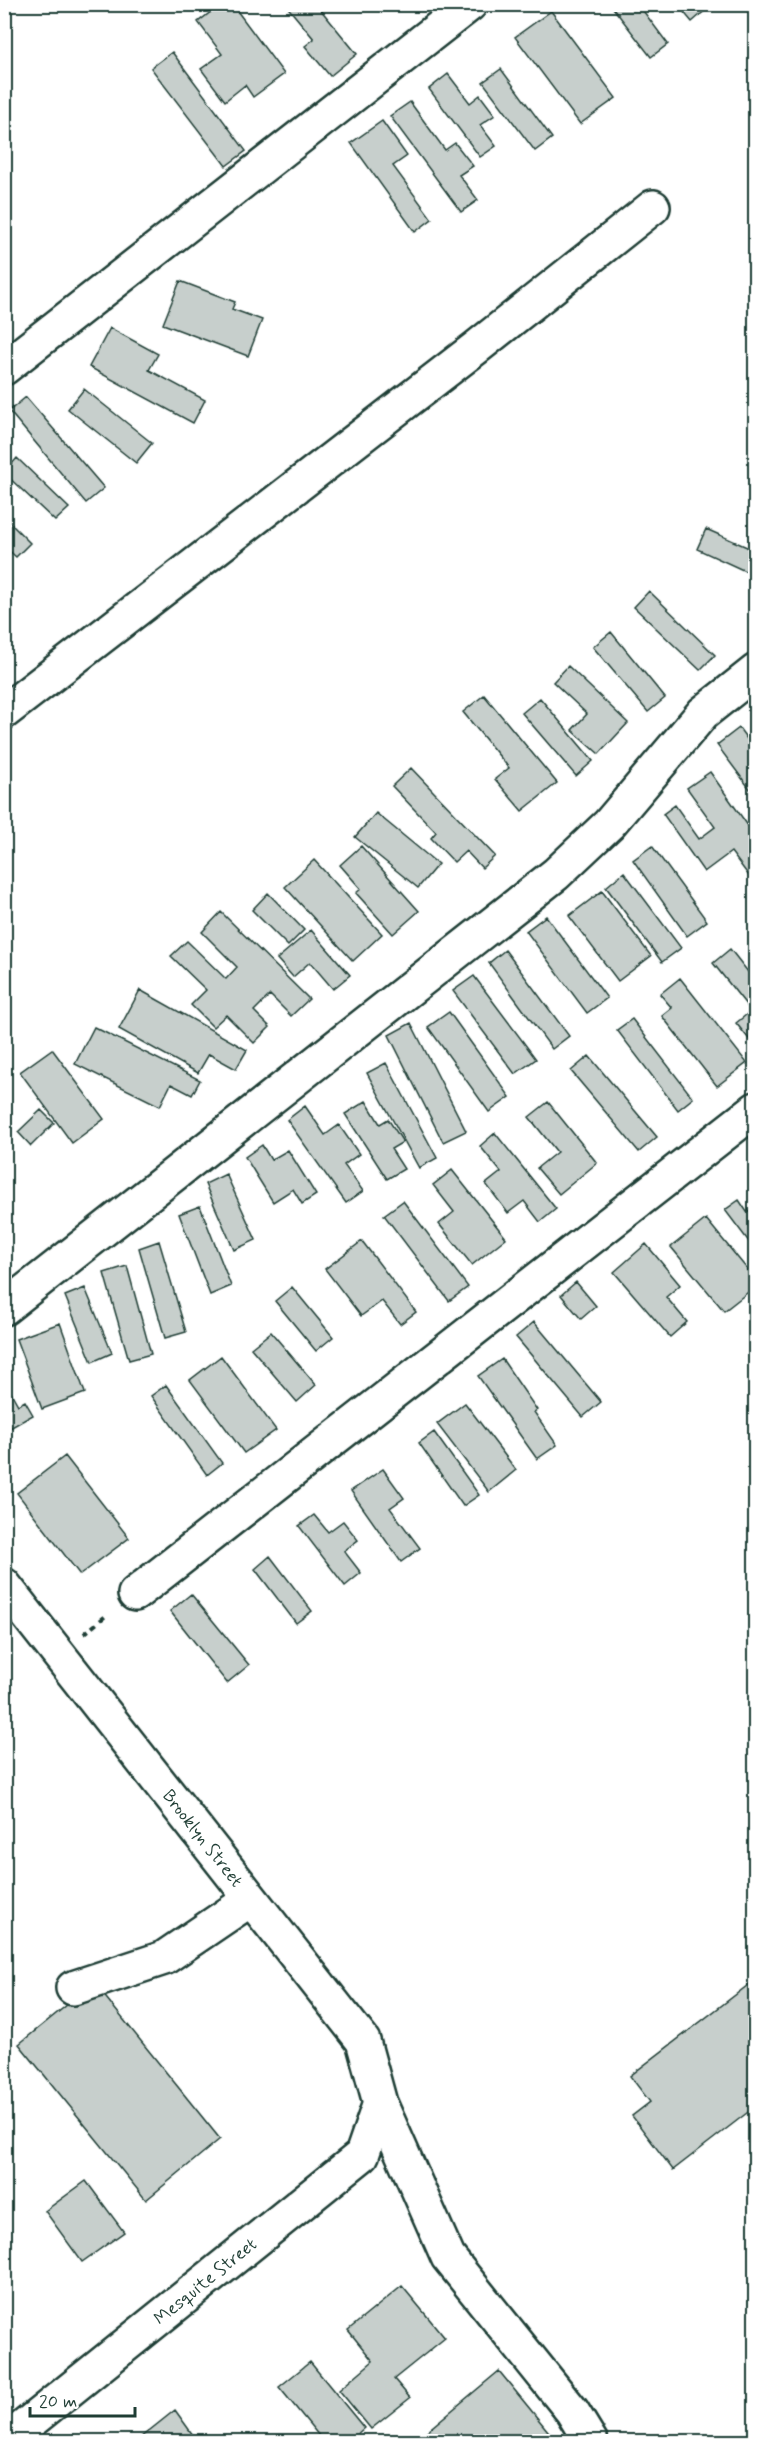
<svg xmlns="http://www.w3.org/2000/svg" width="760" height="2446" font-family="Mynerve,sans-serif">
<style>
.building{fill:#c7cfcc;stroke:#1f3d34;stroke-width:1.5}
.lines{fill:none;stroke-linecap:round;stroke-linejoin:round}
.minor-casing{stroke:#1f3d34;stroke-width:38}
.path{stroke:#1f3d34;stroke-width:4;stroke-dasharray:6 4.5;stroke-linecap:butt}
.minor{stroke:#fff;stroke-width:33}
.labels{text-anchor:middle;stroke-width:5;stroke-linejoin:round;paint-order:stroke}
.street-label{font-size:18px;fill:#1f3d34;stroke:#fff}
</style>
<rect width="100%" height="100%" fill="#fff"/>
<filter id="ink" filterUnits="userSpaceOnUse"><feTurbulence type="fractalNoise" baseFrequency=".0167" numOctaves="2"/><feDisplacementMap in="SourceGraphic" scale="12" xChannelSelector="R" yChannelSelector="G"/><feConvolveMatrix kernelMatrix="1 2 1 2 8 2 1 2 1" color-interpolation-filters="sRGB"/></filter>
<g filter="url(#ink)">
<path class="building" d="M 221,4 L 232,4 L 284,74 L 253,97 L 245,85 L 225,101 L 201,69 L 222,54 L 198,22 Z
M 285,4 L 316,4 L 357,54 L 330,76 L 305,46 L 314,39 Z
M 610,4 L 638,4 L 668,44 L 651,57 Z
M 677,4 L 705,4 L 708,8 L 692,22 Z
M 551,11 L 616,98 L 580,124 L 515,37 Z
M 172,52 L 246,151 L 226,166 L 151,68 Z
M 501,69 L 552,138 L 535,151 L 483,82 Z
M 448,74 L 470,103 L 480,95 L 495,115 L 480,125 L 496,146 L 480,157 L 429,89 Z
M 410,102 L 445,150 L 455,143 L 473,166 L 459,175 L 478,200 L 461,212 L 390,116 Z
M 382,121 L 407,156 L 393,166 L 432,219 L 415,232 L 351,143 Z
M 180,281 L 235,302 L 232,309 L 262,320 L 248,356 L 163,324 Z
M 110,328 L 158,354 L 149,370 L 205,400 L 193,423 L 89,367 Z
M 84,389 L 152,443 L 136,463 L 68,409 Z
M 26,397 L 104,488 L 86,503 L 9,411 Z
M 17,458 L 69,508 L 55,521 L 4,473 Z
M 4,517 L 30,543 L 16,557 L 4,546 Z
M 706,529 L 756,551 L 756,576 L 697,549 Z
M 649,591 L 715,655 L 700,670 L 634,607 Z
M 611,632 L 665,698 L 648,712 L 593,647 Z
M 568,666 L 628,723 L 599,754 L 572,730 L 587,714 L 553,682 Z
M 484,695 L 557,783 L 522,811 L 495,779 L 509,768 L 463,712 Z
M 540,698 L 593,761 L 576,776 L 522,713 Z
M 739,728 L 756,751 L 756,797 L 717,745 Z
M 411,768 L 495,856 L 482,868 L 466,851 L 454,862 L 431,838 L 436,832 L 392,786 Z
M 710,772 L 756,837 L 756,872 L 749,876 L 731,852 L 704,872 L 663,814 L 675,805 L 699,839 L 715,827 L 687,788 Z
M 376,813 L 438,864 L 418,888 L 355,837 Z
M 361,846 L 419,911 L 393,934 L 356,893 L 361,889 L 340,865 Z
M 652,846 L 707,921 L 687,936 L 633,860 Z
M 314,860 L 382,934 L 353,961 L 285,887 Z
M 624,872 L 681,948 L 662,962 L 606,887 Z
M 602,891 L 651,956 L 618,981 L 569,916 Z
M 268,893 L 304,930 L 288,946 L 252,910 Z
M 221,912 L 309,999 L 291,1016 L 270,995 L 254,1011 L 270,1027 L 254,1043 L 226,1015 L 213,1027 L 191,1005 L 206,990 L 171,956 L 187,941 L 226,979 L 237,967 L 202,932 Z
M 546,916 L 607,998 L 587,1013 L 526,931 Z
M 311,930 L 350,975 L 333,989 L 310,962 L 293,977 L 277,959 Z
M 730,949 L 756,982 L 756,1043 L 753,1044 L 736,1023 L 751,1011 L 713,963 Z
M 505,950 L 569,1036 L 552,1049 L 489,963 Z
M 474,976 L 536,1059 L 515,1074 L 453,991 Z
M 680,978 L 747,1063 L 717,1086 L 662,1016 L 672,1008 L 660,994 Z
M 140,990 L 247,1050 L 236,1069 L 209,1054 L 198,1073 L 119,1029 Z
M 449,1012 L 510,1097 L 489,1112 L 428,1027 Z
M 632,1019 L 693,1098 L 678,1110 L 617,1030 Z
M 411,1023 L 466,1131 L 443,1142 L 389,1035 Z
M 94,1027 L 200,1080 L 192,1095 L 171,1084 L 160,1106 L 75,1064 Z
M 52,1049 L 104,1119 L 72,1143 L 20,1072 Z
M 589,1056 L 657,1137 L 639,1152 L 571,1071 Z
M 386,1063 L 437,1158 L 419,1168 L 367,1073 Z
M 366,1101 L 380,1124 L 388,1119 L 403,1142 L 391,1149 L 404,1169 L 387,1179 L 345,1114 Z
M 548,1102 L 597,1163 L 559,1194 L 537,1168 L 557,1152 L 529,1117 Z
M 305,1106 L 325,1135 L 339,1125 L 359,1154 L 344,1165 L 363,1191 L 346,1203 L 287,1120 Z
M 41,1110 L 54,1123 L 31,1146 L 18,1132 Z
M 495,1133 L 556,1209 L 540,1222 L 524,1201 L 508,1213 L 486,1184 L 501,1172 L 480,1146 Z
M 262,1145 L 271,1160 L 288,1150 L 316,1195 L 302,1204 L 293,1189 L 273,1202 L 245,1157 Z
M 452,1170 L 506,1238 L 472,1265 L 439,1224 L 454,1212 L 433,1185 Z
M 226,1174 L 256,1240 L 234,1250 L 205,1184 Z
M 739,1200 L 747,1212 L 756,1206 L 756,1251 L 725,1210 Z
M 403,1201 L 468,1287 L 449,1301 L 384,1215 Z
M 200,1206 L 231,1286 L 210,1295 L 179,1214 Z
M 706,1219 L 756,1280 L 756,1286 L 724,1311 L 671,1247 Z
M 159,1241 L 186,1332 L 165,1338 L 139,1248 Z
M 362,1241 L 416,1312 L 400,1324 L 382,1301 L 361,1316 L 325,1269 Z
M 646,1244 L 680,1285 L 666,1297 L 687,1322 L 670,1337 L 614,1272 Z
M 127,1266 L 151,1354 L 129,1360 L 104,1273 Z
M 576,1282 L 596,1306 L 581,1319 L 561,1295 Z
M 292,1287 L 333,1337 L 316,1351 L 275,1301 Z
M 85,1288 L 112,1353 L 92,1362 L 65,1296 Z
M 534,1322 L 601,1402 L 583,1417 L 516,1337 Z
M 60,1323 L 85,1393 L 42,1409 L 16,1339 Z
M 271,1332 L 316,1385 L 297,1402 L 251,1348 Z
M 221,1356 L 276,1430 L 244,1453 L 190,1380 Z
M 502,1359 L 537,1410 L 534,1412 L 557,1445 L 537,1459 L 478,1376 Z
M 4,1380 L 18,1405 L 25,1401 L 33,1415 L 10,1428 L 4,1419 Z
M 166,1385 L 222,1463 L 207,1475 L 151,1396 Z
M 465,1403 L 516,1470 L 489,1492 L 437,1424 Z
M 434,1432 L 479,1495 L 463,1506 L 419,1443 Z
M 65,1456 L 129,1538 L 80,1575 L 17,1493 Z
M 383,1469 L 404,1498 L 390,1508 L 420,1548 L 401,1562 L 351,1491 Z
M 314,1515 L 328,1532 L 343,1521 L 358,1540 L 344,1551 L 361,1573 L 345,1586 L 299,1526 Z
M 270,1556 L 312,1611 L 296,1623 L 255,1569 Z
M 191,1594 L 249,1665 L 227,1683 L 170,1611 Z
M 756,1979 L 756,2106 L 673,2170 L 632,2116 L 650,2102 L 630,2076 Z
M 94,1983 L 220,2139 L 146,2200 L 19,2044 Z
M 86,2181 L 124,2232 L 82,2262 L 45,2211 Z
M 402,2286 L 445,2338 L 394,2379 L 410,2398 L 371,2429 L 339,2390 L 373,2361 L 348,2330 Z
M 310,2362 L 364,2428 L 348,2442 L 324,2442 L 279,2387 Z
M 499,2371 L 557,2442 L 414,2442 Z
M 175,2410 L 198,2442 L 135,2442 Z"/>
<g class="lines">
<g class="minor-casing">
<path id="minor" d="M 4,368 L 470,4
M 4,712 L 477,347 L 653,207
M 4,1308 L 556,874 L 609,824 L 703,713 L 756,671
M 4,1585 L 363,2041 L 380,2103 L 448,2257 L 572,2411 L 591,2442
M 135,1594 L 756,1109
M 73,1988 L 164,1958 L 251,1899
M 5,2442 L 362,2155 L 380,2103"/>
</g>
<path class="path" d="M 84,1634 L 108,1614"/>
<use href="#minor" class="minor"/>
</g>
</g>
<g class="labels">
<g class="street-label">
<text transform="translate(203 1838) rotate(52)" y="6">Brooklyn Street</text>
<text transform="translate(205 2281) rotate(-39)" y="6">Mesquite Street</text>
</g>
</g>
<rect width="760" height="2446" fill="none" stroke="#fff" stroke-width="24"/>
<rect x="12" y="12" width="736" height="2422" fill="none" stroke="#1f3d34" stroke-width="2" filter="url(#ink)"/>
<path d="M30 2407v9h105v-9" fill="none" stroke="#1f3d34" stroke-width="3"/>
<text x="39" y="2407" font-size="18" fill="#1f3d34" stroke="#ffffff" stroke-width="4.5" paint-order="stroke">20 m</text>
</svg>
